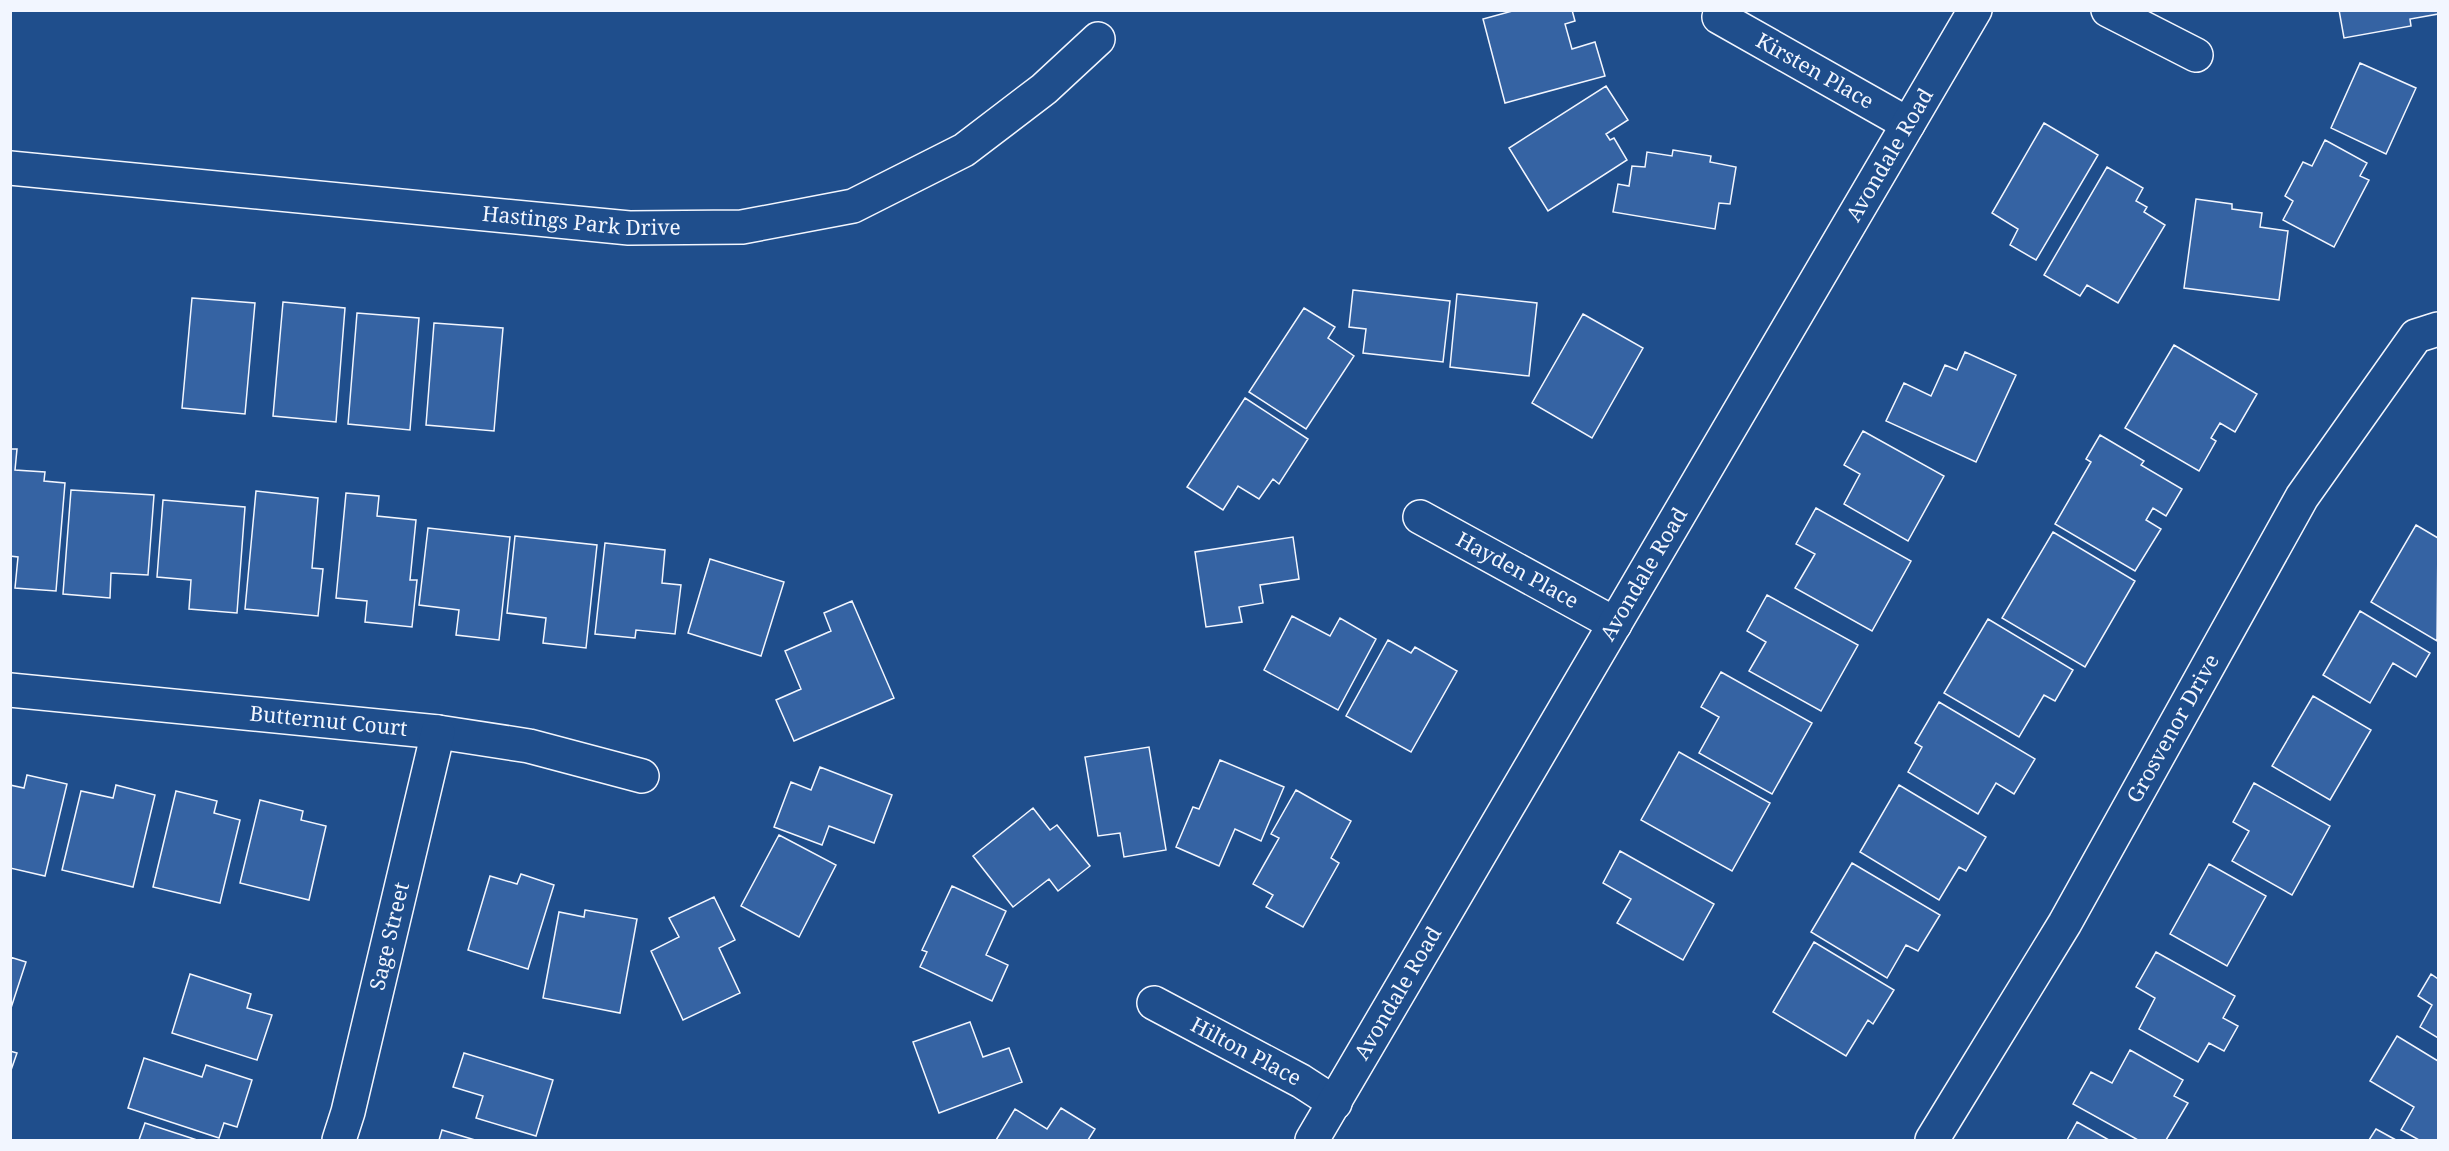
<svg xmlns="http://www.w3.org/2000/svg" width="2449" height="1151" font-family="'Noto Serif',serif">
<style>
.building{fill:#3563a3;stroke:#f2f6ff;stroke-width:1.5}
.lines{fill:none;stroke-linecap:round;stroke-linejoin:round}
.minor-casing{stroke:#f2f6ff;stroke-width:36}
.tertiary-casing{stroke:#f2f6ff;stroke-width:36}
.minor{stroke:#1f4e8c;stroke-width:33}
.tertiary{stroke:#1f4e8c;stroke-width:33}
.labels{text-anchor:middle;stroke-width:4.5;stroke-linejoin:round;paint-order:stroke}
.street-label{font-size:21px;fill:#f2f6ff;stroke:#1f4e8c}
</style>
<rect width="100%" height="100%" fill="#1f4e8c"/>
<path class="building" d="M 1516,10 L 1572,10 L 1575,21 L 1565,24 L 1572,49 L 1595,42 L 1605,76 L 1505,103 L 1483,19 Z
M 2339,10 L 2438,10 L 2438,14 L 2410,19 L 2411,26 L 2344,38 Z
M 2360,63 L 2416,88 L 2386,154 L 2331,128 Z
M 1606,86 L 1628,120 L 1606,134 L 1610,140 L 1614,138 L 1627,160 L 1548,211 L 1509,148 Z
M 2044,123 L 2098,155 L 2036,260 L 2010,245 L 2018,229 L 1992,213 Z
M 2325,140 L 2367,163 L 2360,176 L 2369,180 L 2334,247 L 2283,220 L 2293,201 L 2285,196 L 2303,162 L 2312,166 Z
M 1673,150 L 1711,156 L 1710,162 L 1736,167 L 1730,204 L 1719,203 L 1715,229 L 1613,212 L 1618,184 L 1629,186 L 1632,166 L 1645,167 L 1647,152 L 1672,156 Z
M 2107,167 L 2143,188 L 2136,201 L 2147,207 L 2144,212 L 2165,225 L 2118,303 L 2087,285 L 2080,296 L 2044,275 Z
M 2196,199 L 2232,204 L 2232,209 L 2262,213 L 2260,227 L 2288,231 L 2279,300 L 2184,288 Z
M 1353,290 L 1450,301 L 1443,362 L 1363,353 L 1366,329 L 1349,327 Z
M 1457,294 L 1537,303 L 1529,376 L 1450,367 Z
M 192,298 L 255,303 L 245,414 L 182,408 Z
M 283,302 L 345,308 L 336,422 L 273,416 Z
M 1304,308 L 1335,327 L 1328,338 L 1354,356 L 1306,429 L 1249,392 Z
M 357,313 L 419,318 L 410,430 L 348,424 Z
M 1583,314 L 1643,348 L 1592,438 L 1532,403 Z
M 434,323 L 503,328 L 494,431 L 426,425 Z
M 2174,345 L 2257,394 L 2235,432 L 2220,423 L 2211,438 L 2216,441 L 2199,471 L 2125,428 Z
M 1965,352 L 2016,375 L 1976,462 L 1886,421 L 1904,383 L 1931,396 L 1945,365 L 1957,370 Z
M 1245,398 L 1308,439 L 1279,484 L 1273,479 L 1259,499 L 1238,486 L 1223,510 L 1187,487 Z
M 1863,431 L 1944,476 L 1908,541 L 1844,504 L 1860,474 L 1844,465 Z
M 2100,435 L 2144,461 L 2141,465 L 2182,489 L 2166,516 L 2153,508 L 2146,520 L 2161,529 L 2135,571 L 2055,524 L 2091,462 L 2086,459 Z
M 10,449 L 17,449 L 15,470 L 45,472 L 44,481 L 65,483 L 56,591 L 15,588 L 18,557 L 10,556 Z
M 71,490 L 154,495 L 148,575 L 111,573 L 110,598 L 63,594 Z
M 256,491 L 318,498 L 312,568 L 323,569 L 318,616 L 245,609 Z
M 346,493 L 379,496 L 377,516 L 416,520 L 410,580 L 417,580 L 412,627 L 365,622 L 367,601 L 336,598 Z
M 163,500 L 245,507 L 237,613 L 189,609 L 191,580 L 157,577 Z
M 1816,508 L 1911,561 L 1872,631 L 1795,588 L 1815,554 L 1796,544 Z
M 2416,525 L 2438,538 L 2437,641 L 2371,602 Z
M 428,528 L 510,537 L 499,640 L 456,635 L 459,610 L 419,605 Z
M 2053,532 L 2135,581 L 2085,667 L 2002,618 Z
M 515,536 L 597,545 L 586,648 L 543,643 L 546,618 L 507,613 Z
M 1293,537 L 1299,579 L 1260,585 L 1263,603 L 1239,607 L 1242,622 L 1206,627 L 1195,552 Z
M 605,543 L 665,550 L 662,583 L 681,585 L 675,634 L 636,630 L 635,638 L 595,634 Z
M 710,559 L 784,582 L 761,656 L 688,633 Z
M 1767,595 L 1858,645 L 1821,711 L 1749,671 L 1766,642 L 1747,631 Z
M 852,601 L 894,698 L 794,741 L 776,700 L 801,689 L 785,651 L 831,631 L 824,613 Z
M 2360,611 L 2430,653 L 2416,677 L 2393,663 L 2370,703 L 2323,675 Z
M 1292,616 L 1330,636 L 1340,618 L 1376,639 L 1338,710 L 1264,670 Z
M 1988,619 L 2073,670 L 2055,701 L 2044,695 L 2019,737 L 1944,693 Z
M 1388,640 L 1411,653 L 1415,647 L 1457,671 L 1411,752 L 1346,716 Z
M 1721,672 L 1812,723 L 1772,794 L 1699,753 L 1719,717 L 1701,707 Z
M 2313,696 L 2371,730 L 2330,800 L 2272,766 Z
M 1939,702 L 2035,759 L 2014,794 L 1996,783 L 1978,814 L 1908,772 L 1922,747 L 1915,743 Z
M 1149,747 L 1166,850 L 1124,857 L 1120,833 L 1098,836 L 1085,757 Z
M 1679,752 L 1770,803 L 1732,871 L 1641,820 Z
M 1220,760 L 1284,787 L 1261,841 L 1235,829 L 1219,866 L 1176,847 L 1193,807 L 1199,809 Z
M 820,767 L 892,795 L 874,843 L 829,826 L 822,845 L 774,827 L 791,782 L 811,790 Z
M 27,775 L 67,784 L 45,876 L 10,868 L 10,785 L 24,788 Z
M 2254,783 L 2330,826 L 2292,895 L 2232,861 L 2249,831 L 2233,822 Z
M 116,785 L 155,795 L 133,887 L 62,870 L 81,791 L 113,798 Z
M 1899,785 L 1986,837 L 1966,871 L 1959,867 L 1939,900 L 1860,852 Z
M 1296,790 L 1351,821 L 1331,858 L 1339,863 L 1303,927 L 1266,907 L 1273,895 L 1253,884 L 1279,838 L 1271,834 Z
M 176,791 L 217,801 L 214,813 L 240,820 L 220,903 L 153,887 Z
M 260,800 L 303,811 L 301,820 L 326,826 L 309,900 L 240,883 Z
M 1033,808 L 1050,830 L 1057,825 L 1090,866 L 1058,891 L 1049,879 L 1013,907 L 973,856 Z
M 779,835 L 836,865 L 799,937 L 741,906 Z
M 1620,851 L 1714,904 L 1683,960 L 1617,923 L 1631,899 L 1603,883 Z
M 1852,863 L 1940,915 L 1918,951 L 1906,945 L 1887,978 L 1811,932 Z
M 2209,864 L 2266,896 L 2227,966 L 2170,934 Z
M 521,874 L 554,885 L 528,969 L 468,950 L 490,876 L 517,884 Z
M 952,886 L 1006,911 L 986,955 L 1008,965 L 992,1001 L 920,967 L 927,952 L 922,950 Z
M 714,897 L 735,940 L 719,948 L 740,993 L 683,1020 L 651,951 L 679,937 L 669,918 Z
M 585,910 L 637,919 L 620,1013 L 543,998 L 559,912 L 584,917 Z
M 1814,942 L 1894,990 L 1873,1024 L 1868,1020 L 1846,1056 L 1773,1012 Z
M 2156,952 L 2235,996 L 2223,1018 L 2238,1026 L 2224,1051 L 2209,1043 L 2198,1062 L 2139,1029 L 2155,998 L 2136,987 Z
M 10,957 L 26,962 L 10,1011 Z
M 190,974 L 251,994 L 247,1008 L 272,1015 L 257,1060 L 172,1033 Z
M 2431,974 L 2438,979 L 2438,1038 L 2420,1027 L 2432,1005 L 2418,996 Z
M 970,1022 L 983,1057 L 1009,1048 L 1022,1082 L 939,1113 L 913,1042 Z
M 2397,1036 L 2438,1061 L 2438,1140 L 2419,1140 L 2401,1130 L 2414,1107 L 2370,1081 Z
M 2130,1050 L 2183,1080 L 2174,1096 L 2188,1103 L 2166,1140 L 2138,1140 L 2073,1104 L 2091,1072 L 2112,1083 Z
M 10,1051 L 17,1053 L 10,1073 Z
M 464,1053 L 553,1080 L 536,1136 L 476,1118 L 483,1096 L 453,1087 Z
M 144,1058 L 202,1077 L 206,1065 L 252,1080 L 237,1127 L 224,1123 L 219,1138 L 128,1108 Z
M 1061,1108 L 1095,1129 L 1088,1140 L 996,1140 L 1015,1109 L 1047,1129 Z
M 2077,1122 L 2109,1140 L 2067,1140 Z
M 145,1123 L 197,1140 L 139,1140 Z
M 2376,1129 L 2396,1140 L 2369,1140 Z
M 442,1130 L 475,1140 L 439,1140 Z"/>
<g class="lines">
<g class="minor-casing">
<g id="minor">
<path d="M 2108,10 L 2196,55"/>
<path id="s1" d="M 1719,17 L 1908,124"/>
<path id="s2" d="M 10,168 L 629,228 L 742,227 L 853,206 L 964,150 L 1044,89 L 1098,39"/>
<path id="s3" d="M 1420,517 L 1615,624"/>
<path id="s4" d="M 10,690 L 438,732 L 529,746 L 642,776"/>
<path id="s5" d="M 1154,1003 L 1301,1081 L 1335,1103"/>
<path id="s6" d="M 339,1140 L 348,1112 L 438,732"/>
<path id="s7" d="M 1932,1140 L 2065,923 L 2302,497 L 2416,336 L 2438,329"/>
</g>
</g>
<g class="tertiary-casing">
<g id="tertiary">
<path id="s8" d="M 1312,1140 L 1975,10"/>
</g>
</g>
<use href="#minor" class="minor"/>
<use href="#tertiary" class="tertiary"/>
</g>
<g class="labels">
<g class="street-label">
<text dy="7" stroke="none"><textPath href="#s1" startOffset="110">Kirsten Place</textPath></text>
<text dy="7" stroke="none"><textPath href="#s8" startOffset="1142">Avondale Road</textPath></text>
<text dy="7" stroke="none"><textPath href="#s2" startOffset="574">Hastings Park Drive</textPath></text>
<text dy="7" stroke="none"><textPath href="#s3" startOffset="111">Hayden Place</textPath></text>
<text dy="7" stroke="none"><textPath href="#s8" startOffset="656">Avondale Road</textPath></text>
<text dy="7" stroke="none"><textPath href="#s4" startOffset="320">Butternut Court</textPath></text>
<text dy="7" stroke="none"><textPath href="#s7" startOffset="477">Grosvenor Drive</textPath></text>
<text dy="7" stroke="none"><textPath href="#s6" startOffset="210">Sage Street</textPath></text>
<text dy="7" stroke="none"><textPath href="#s8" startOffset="170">Avondale Road</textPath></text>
<text dy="7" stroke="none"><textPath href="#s5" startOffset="104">Hilton Place</textPath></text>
</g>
</g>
<rect width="2449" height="1151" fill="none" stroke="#f2f6ff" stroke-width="24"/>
</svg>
